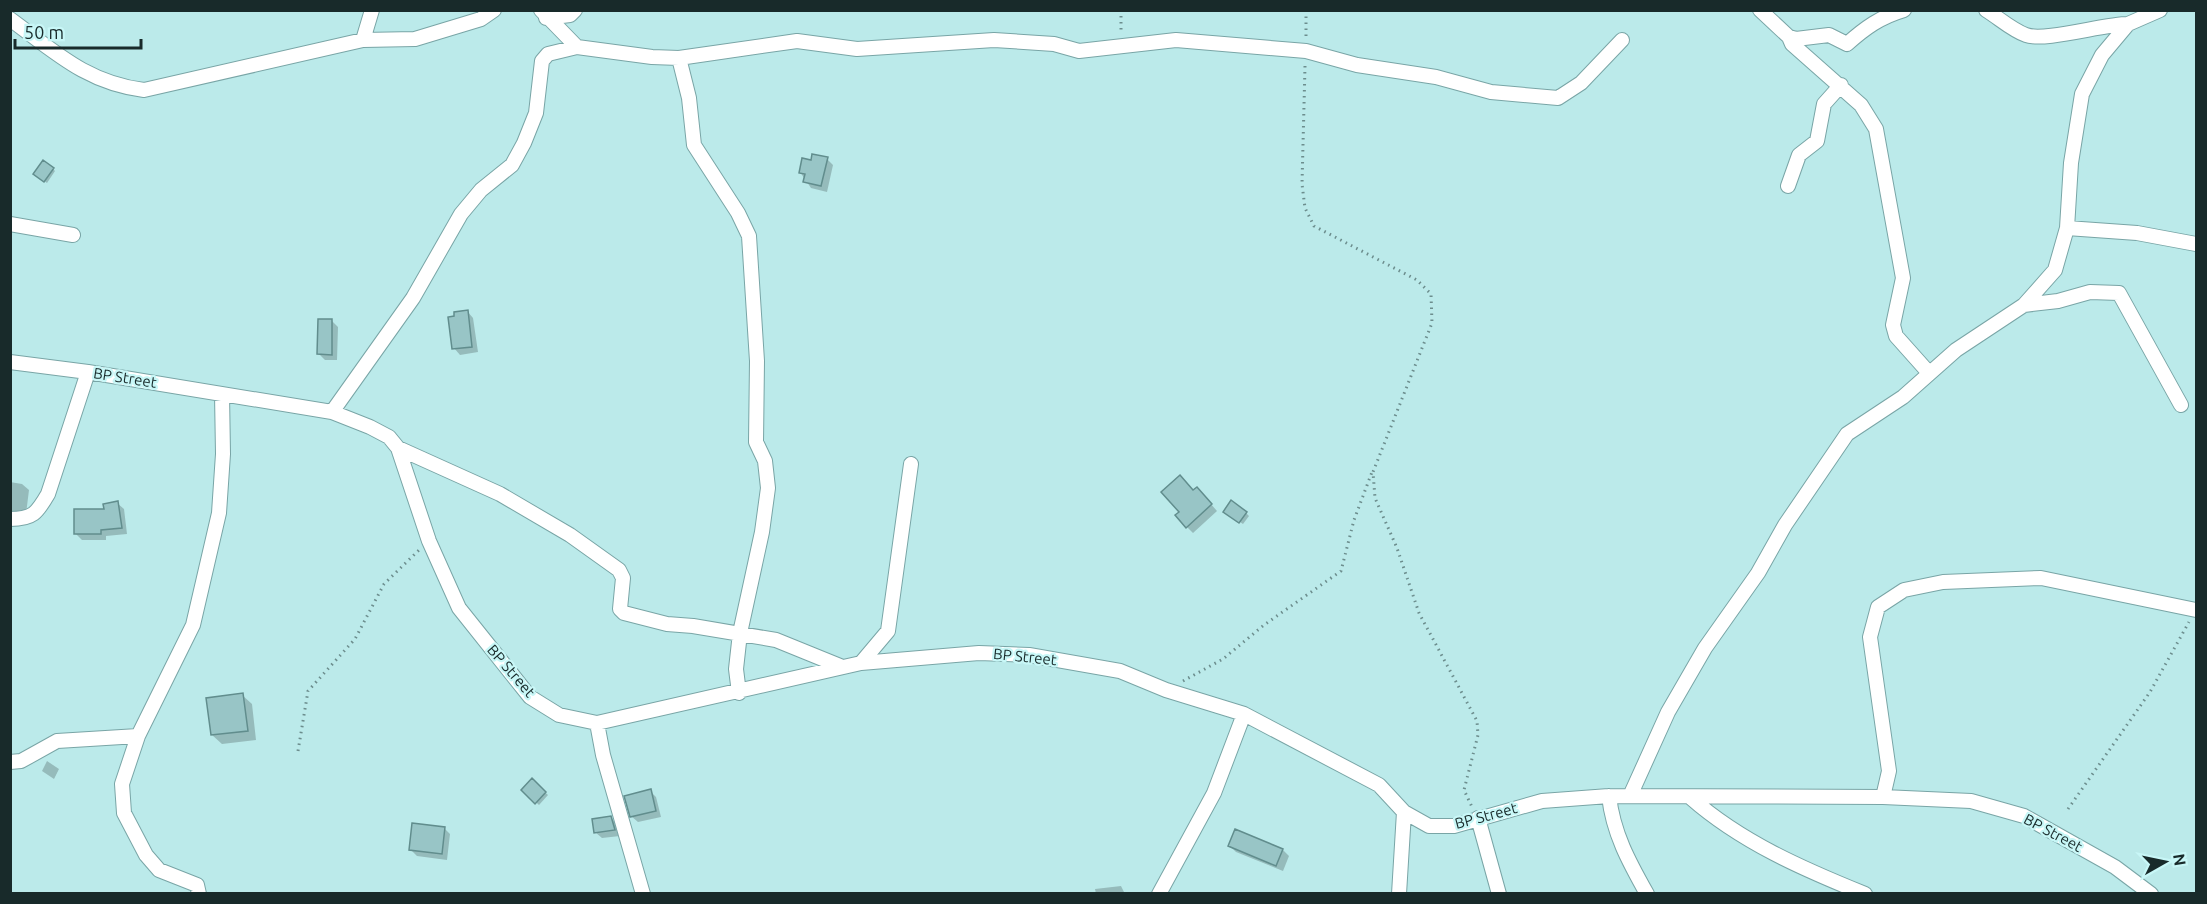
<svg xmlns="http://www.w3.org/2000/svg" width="2207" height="904" font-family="Ubuntu,sans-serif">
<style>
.shadow{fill:#0003}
.building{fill:#98c5c6;stroke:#618d8d;stroke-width:1.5}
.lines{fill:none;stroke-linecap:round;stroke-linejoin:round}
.street-casing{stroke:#79a5a6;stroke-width:16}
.path{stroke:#6c8d8d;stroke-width:3;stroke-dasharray:1.5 4.5;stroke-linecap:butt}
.street{stroke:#fff;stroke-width:14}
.labels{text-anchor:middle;stroke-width:4.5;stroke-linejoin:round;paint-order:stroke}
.street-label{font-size:15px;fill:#182a2a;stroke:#c8f7f7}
</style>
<rect width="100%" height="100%" fill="#bbeaea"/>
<path class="shadow" d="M 827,159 L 833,165 L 827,192 L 811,188 L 800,172 L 812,162 Z
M 53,169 L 55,171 L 47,183 L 38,176 Z
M 467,311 L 473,318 L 478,352 L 460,355 L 454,348 Z
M 332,321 L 338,327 L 337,360 L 325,360 L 319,354 Z
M 10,482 L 22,484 L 29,490 L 26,514 L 10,512 Z
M 1203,495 L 1217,511 L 1193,533 L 1187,527 Z
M 117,503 L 124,509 L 127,534 L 106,536 L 106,540 L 82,540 L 76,534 Z
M 1246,513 L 1249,516 L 1243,524 L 1228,514 Z
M 242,695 L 252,704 L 256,740 L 222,744 L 212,735 Z
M 47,761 L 59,769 L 54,779 L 42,771 Z
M 532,780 L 548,795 L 539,805 L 523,790 Z
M 650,791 L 656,797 L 661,817 L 638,822 L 631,816 Z
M 611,818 L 617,824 L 620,836 L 602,838 L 595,832 Z
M 444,828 L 450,834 L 447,860 L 417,856 L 411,850 Z
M 1236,831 L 1283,850 L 1289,856 L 1283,871 L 1236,852 L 1230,846 Z
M 1121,886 L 1125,894 L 1096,894 L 1095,889 Z"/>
<path class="building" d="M 812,154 L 828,157 L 821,186 L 803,182 L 805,174 L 799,173 L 802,158 L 811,160 Z
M 43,160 L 54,168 L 44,182 L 33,174 Z
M 468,310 L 472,347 L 452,349 L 448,317 L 454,316 L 454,312 Z
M 318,319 L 332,319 L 332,355 L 317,354 Z
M 1180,475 L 1193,490 L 1197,487 L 1212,504 L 1186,528 L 1175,515 L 1179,512 L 1161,492 Z
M 1231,500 L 1247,512 L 1239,523 L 1223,512 Z
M 118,501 L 122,528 L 101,530 L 101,534 L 74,534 L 74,509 L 104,509 L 103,504 Z
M 243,693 L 248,731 L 211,735 L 206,698 Z
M 532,778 L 546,792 L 535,804 L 521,790 Z
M 651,789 L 656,811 L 630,817 L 624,796 Z
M 611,816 L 615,830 L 594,833 L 592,819 Z
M 412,823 L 445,827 L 442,854 L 409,850 Z
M 1235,829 L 1283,849 L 1276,866 L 1228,846 Z"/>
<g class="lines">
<g class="street-casing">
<path id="street" d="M 541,10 L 577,47
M 1760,10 L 1789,37 L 1796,39 L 1829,35 L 1847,44 C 1865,28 1880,17 1904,10
M 1986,10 C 1999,18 2012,30 2026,35 C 2044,42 2104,24 2128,24
M 546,18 L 570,15 L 575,10
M 10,19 C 55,52 87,83 144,90 L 363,40 L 415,39 L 481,19 L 494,10
M 1789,37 L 1792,44 L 1861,105 L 1876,129 L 1903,278 L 1893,325 L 1896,336 L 1929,373
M 363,40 L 372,10
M 679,58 L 689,98 L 694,145 L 738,213 L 749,236 L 757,361 L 756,442 L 765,461 L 768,488 L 762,532 L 740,633 L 736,669 L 739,693
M 1788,186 L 1799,155 L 1817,141 L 1824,104 L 1841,85
M 10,224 L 73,235
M 2067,228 L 2137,233 L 2196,244
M 2024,305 L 2058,301 L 2090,292 L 2119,293 L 2181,405
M 10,362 L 88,372 L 332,412 L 370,427 L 389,437 L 398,448 L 429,541 L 459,608 L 530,697 L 559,715 L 597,723 L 861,663 L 979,653 L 1029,655 L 1120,671 L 1166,690 L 1244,714 L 1379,785 L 1404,812 L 1429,826 L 1454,826 L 1542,801 L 1609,796 L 1883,797 L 1971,801 L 2024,816 L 2115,867 L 2151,894
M 332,412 L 413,298 L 461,214 L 481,190 L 512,165 L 524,143 L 536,113 L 542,61 L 548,54 L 577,47 L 652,57 L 679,58 L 797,41 L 857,49 L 994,40 L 1054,44 L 1079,51 L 1176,40 L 1306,51 L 1357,65 L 1436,77 L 1491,92 L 1558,98 L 1581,83 L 1622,40
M 398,448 L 500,494 L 570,535 L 619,570 L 623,578 L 620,609 L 624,613 L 667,624 L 693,626 L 776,640 L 840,666
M 10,519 C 33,519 37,513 48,494 L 88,372
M 861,663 L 888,631 L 911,464
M 597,723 L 603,755 L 643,894
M 10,762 L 21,761 L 57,741 L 138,736
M 1609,796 C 1613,833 1629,862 1647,894
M 1630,796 L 1668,712 L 1705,648 L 1758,573 L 1785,525 L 1847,434 L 1903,397 L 1956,350 L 2024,305 L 2055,270 L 2067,228 L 2071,163 L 2082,94 L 2102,55 L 2128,24 L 2160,10
M 1883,797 L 1889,771 L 1870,637 L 1878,607 L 1904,590 L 1943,582 L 2041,578 L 2196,610
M 1691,798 C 1741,842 1803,869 1865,894
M 1478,818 L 1499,894
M 199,894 L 197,885 L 159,870 L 146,855 L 124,813 L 122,784 L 138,736 L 193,625 L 219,513 L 223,454 L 222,394
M 1159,894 L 1214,793 L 1244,714
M 1399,894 L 1404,812"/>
</g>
<path class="path" d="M 1121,10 L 1121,33
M 1306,36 L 1306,10
M 1305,66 L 1302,184 L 1305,208 L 1314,226 L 1417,280 L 1431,294 L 1432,323 L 1373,472 L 1375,498 L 1397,548 L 1419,613 L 1477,721 L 1478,735 L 1464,790 L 1472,807
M 1183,681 L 1223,659 L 1264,625 L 1341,571 L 1354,520 L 1372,472
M 298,751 L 308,691 L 355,639 L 384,584 L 419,550
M 2068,809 L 2150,692 L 2189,622"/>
<use href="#street" class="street"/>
</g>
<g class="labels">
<g class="street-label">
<text transform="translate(125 378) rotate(9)" y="5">BP Street</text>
<text transform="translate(1025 657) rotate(6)" y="5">BP Street</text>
<text transform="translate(511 671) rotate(49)" y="5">BP Street</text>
<text transform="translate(1486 816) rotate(-15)" y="5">BP Street</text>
<text transform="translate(2053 833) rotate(28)" y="5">BP Street</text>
</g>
</g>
<rect width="2207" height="904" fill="none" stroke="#182a2a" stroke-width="24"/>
<g transform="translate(2165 862) rotate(81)" stroke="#c8f7f7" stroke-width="4.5" paint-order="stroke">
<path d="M0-4.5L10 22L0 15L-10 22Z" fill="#182a2a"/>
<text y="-9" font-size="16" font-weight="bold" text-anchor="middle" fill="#182a2a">N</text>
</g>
<path d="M15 39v9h126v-9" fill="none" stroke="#182a2a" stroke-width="3"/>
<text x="24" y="39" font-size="18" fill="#182a2a" stroke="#c8f7f7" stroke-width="4.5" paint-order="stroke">50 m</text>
</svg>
